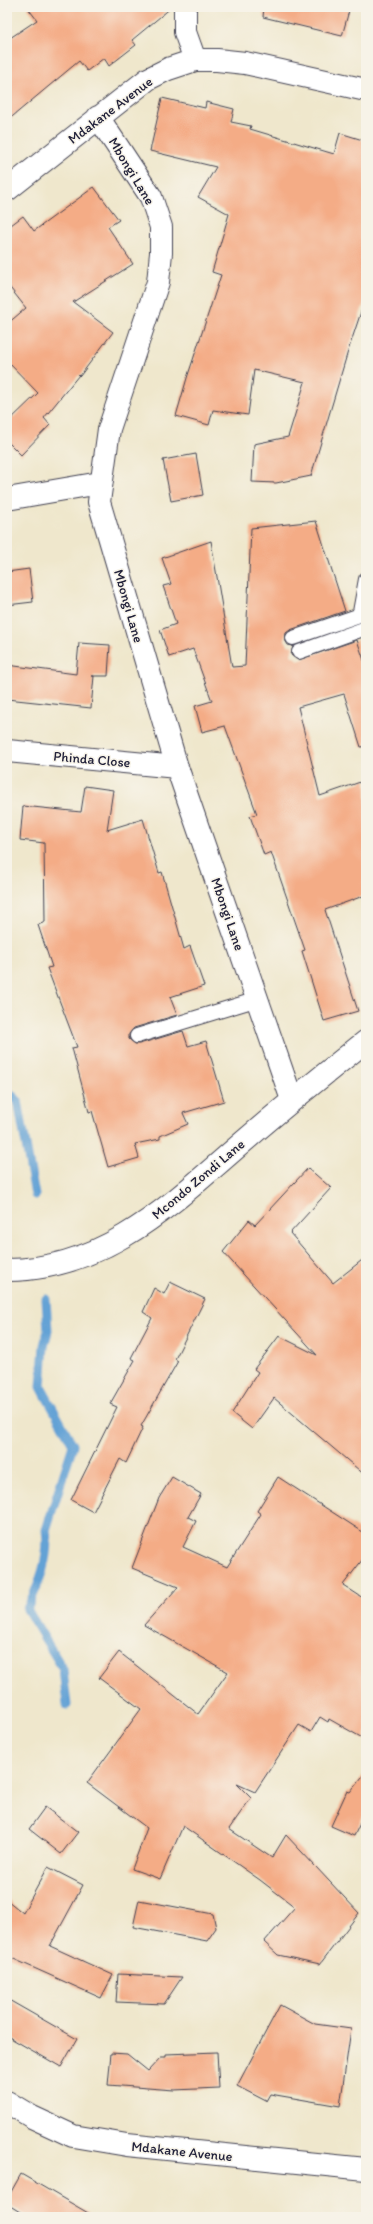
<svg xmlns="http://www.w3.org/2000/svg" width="373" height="2224" font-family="Itim,sans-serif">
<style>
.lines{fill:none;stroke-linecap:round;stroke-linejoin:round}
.stream{stroke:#63a2d5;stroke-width:9}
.building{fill:#f4ac86}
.lane-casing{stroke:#414051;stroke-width:16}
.street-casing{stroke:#414051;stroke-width:24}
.lane{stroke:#fff;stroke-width:14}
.street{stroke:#fff;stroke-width:22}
.labels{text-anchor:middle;stroke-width:3;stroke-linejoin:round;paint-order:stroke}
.street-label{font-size:14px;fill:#22223b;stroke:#f7f3e8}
</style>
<rect width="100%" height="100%" fill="#f7f3e8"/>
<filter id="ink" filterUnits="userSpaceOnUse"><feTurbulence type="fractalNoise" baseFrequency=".025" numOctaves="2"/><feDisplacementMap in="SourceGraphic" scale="8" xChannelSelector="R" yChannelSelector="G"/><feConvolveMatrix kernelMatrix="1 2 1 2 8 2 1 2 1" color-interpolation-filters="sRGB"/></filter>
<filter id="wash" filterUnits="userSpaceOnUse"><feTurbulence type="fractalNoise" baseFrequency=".012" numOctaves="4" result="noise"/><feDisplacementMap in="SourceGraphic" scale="16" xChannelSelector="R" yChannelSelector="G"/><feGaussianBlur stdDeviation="0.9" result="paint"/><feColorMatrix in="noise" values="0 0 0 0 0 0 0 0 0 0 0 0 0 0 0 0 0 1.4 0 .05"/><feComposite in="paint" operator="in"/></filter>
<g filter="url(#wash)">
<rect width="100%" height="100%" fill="#efe7cc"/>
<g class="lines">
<path class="stream" d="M 7,1090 L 18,1101 L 35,1195
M 46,1299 L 48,1331 L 44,1346 L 41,1387 L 73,1445 L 46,1530 C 50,1558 39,1584 27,1609 L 63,1669 L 67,1705"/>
</g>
<g id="blocks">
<path class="building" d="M 27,7 L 172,7 L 132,40 L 136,45 L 109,66 L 104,58 L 87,71 L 79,61 L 7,121 L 7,40 L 37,20 Z
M 264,7 L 350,7 L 342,36 L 263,17 Z
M 162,98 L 205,108 L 206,102 L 234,109 L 231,122 L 251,126 L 250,129 L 334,154 L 340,133 L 366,141 L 366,297 L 348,351 L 311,476 L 276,483 L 252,482 L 254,444 L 288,437 L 305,382 L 254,370 L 248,415 L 213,410 L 209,425 L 176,416 L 187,378 L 221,275 L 212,272 L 229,214 L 198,197 L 216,167 L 150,151 Z
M 94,187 L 119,220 L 108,227 L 133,264 L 73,302 L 113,332 L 80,376 L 79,375 L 44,418 L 50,425 L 21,455 L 7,441 L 7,423 L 38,393 L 7,361 L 7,324 L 26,308 L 7,284 L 7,228 L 23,216 L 34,231 Z
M 196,454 L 203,495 L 171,501 L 163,460 Z
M 316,521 L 345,611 L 290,630 L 286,633 L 285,640 L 288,645 L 293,646 L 291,655 L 298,660 L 357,640 L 366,666 L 366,746 L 361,747 L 344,694 L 298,707 L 320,796 L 366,780 L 366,895 L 325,910 L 358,1011 L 324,1021 L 302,951 L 305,950 L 271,852 L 264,855 L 250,816 L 257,814 L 225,726 L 202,732 L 195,706 L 212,701 L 193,649 L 169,657 L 160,630 L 176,624 L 163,586 L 171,584 L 162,558 L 211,541 L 232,667 L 245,666 L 251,528 Z
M 29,569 L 33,602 L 7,605 L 7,572 Z
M 79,643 L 110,645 L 108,676 L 91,676 L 94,676 L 91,708 L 7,699 L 7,665 L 76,674 Z
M 85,786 L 113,790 L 107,830 L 143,819 L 159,873 L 162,872 L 184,949 L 190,946 L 204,986 L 170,997 L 177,1015 L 134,1028 L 129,1034 L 129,1039 L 135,1044 L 139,1044 L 183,1031 L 188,1046 L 206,1041 L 224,1101 L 183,1113 L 188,1124 L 160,1136 L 160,1139 L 135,1144 L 139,1158 L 108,1167 L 92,1111 L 89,1112 L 72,1048 L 77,1047 L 47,968 L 52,967 L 38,925 L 45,922 L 44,843 L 20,840 L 23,806 L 81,812 Z
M 308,1168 L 331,1188 L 290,1233 L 333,1283 L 366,1257 L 366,1476 L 274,1398 L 252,1429 L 232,1413 L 258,1372 L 254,1369 L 279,1336 L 317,1355 L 223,1252 L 249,1220 L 255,1225 Z
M 170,1282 L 205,1299 L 175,1359 L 178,1361 L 141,1426 L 143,1427 L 126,1463 L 120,1459 L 93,1512 L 71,1500 L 117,1407 L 110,1404 L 135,1360 L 131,1358 L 152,1318 L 143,1312 L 154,1288 L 164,1294 Z
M 172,1477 L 201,1494 L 188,1517 L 196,1521 L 183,1547 L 227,1567 L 261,1514 L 257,1511 L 278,1477 L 366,1534 L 366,1555 L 343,1585 L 366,1600 L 366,1740 L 329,1719 L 328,1722 L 320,1717 L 311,1732 L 299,1725 L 255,1792 L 237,1784 L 251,1798 L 229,1829 L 272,1858 L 286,1835 L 359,1913 L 320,1964 L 278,1955 L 264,1942 L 295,1907 L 260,1880 L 183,1826 L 160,1879 L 132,1869 L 147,1828 L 87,1783 L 141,1709 L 99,1678 L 119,1652 L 198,1714 L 228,1672 L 144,1625 L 178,1587 L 132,1568 L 159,1498 Z
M 366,1772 L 366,1811 L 354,1836 L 331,1826 L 347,1791 L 350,1792 Z
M 45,1807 L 78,1832 L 61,1854 L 29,1829 Z
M 48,1867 L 83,1885 L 50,1946 L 113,1975 L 101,1998 L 7,1956 L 7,1900 L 23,1913 Z
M 139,1900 L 213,1914 L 216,1928 L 207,1941 L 133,1927 Z
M 118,1974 L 182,1977 L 164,2004 L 116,2002 Z
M 7,1999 L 77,2039 L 61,2067 L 7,2036 Z
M 280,2005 L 315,2024 L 351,2029 L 340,2106 L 270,2094 L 266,2101 L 237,2086 Z
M 217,2052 L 219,2088 L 174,2090 L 108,2085 L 111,2053 L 127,2054 L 148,2071 L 161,2057 L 166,2057 L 166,2054 Z
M 21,2174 L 95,2217 L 28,2217 L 7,2204 L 7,2199 Z"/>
</g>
</g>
<g filter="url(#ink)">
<use href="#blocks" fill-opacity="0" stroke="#414051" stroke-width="1"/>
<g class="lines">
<g class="lane-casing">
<path id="lane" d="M 293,638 L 357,616 L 360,612 L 366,579
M 299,652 L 366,628
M 137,1036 L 258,999"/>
</g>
<g class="street-casing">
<path id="street" d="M 185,7 L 185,32 L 195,60
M 98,117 L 151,197 L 161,227 L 161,253 L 158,282 L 109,429 L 99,502 L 177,767 L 292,1100
M 7,190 L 148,79 L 168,69 L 195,60 L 217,60 L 245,63 L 366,90
M 7,499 L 100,483
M 7,751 L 177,767
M 7,1270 C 109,1270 176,1199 249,1137 C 287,1104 326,1073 366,1041
M 7,2102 L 32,2117 L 73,2136 L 127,2145 L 366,2169"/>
</g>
<use href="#lane" class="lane"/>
<use href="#street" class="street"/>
</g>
</g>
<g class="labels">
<g class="street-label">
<text transform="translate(110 110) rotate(-37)" y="5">Mdakane Avenue</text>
<text transform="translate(132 171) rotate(59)" y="5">Mbongi Lane</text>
<text transform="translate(129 606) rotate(74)" y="5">Mbongi Lane</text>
<text transform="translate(92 759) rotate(5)" y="5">Phinda Close</text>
<text transform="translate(228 914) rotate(71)" y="5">Mbongi Lane</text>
<text transform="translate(198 1179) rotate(-40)" y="5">Mcondo Zondi Lane</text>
<text transform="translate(182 2151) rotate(6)" y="5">Mdakane Avenue</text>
</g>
</g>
<rect width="373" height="2224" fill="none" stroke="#f7f3e8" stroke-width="24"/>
</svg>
